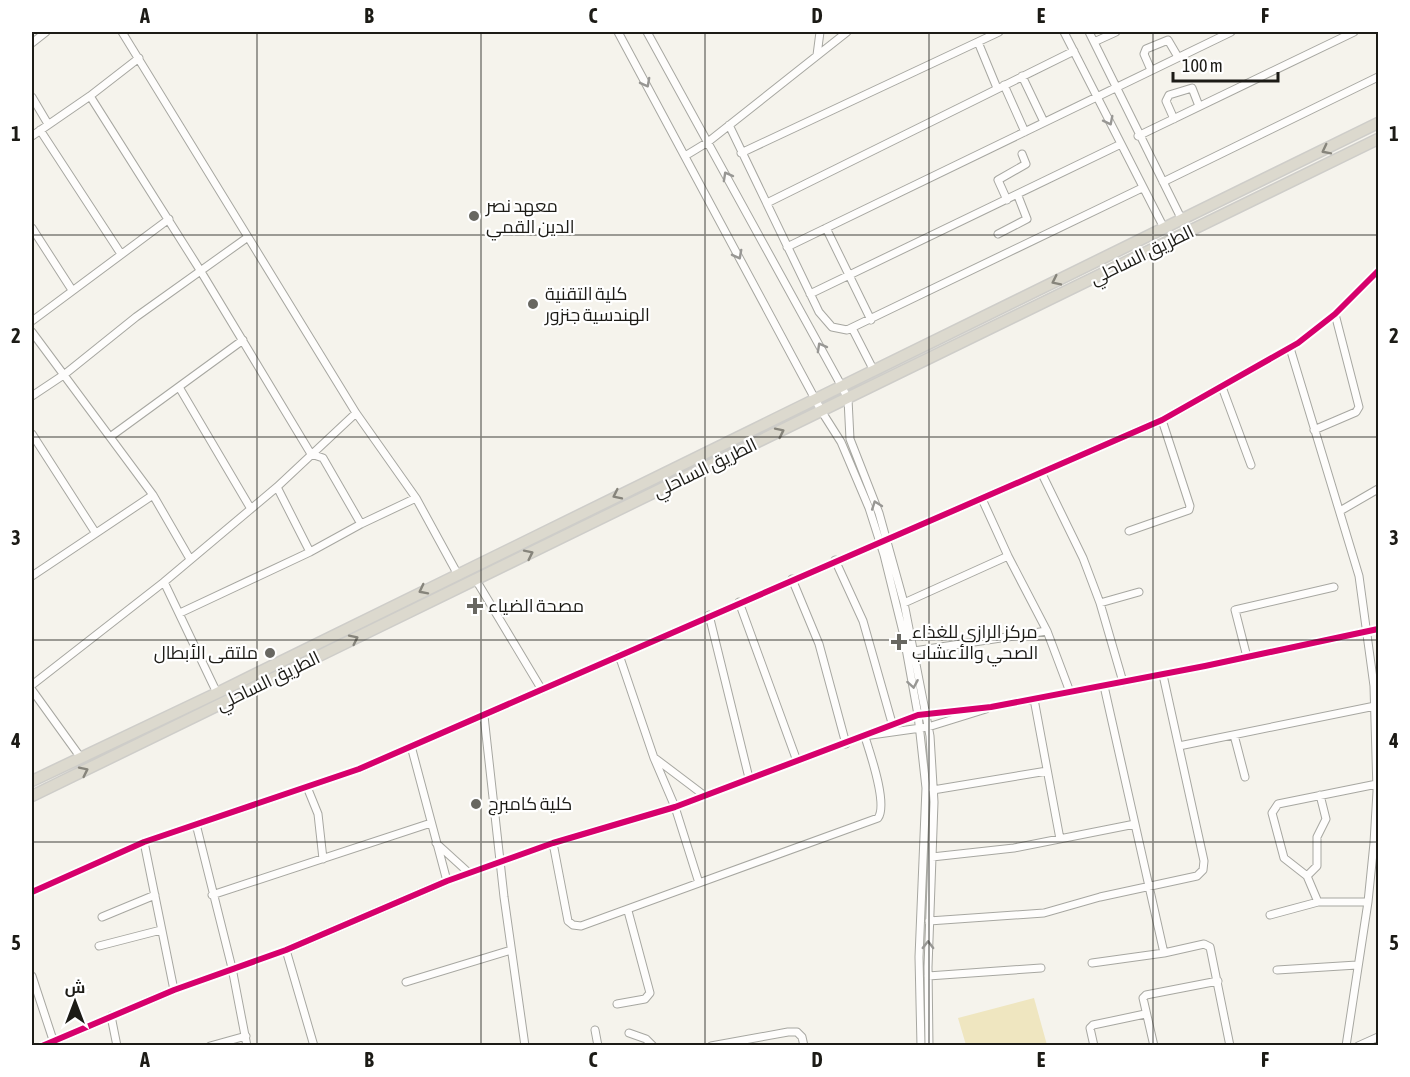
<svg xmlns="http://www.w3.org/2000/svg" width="1410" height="1077" font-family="'Asap Condensed',Cairo,sans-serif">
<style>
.green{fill:#efe6c0}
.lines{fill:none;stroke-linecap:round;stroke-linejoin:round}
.minor-casing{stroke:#a7a7a1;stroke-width:9}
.highway-casing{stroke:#cecdc9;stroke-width:13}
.minor{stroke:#fefdfc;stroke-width:7}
.highway{stroke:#dcd9ce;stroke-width:10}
.cycleway-casing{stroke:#fff;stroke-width:10}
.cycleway{stroke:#d6006c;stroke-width:6}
.oneway{stroke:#989794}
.oneway2{stroke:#86847b}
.grid{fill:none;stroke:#1c1b16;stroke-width:1.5;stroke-opacity:0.55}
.poi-dot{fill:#686761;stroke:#fff;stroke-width:2}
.labels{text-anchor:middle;stroke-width:4.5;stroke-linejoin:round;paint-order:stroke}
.poi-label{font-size:18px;fill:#1c1b16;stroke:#fff;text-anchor:start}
.street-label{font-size:18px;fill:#1c1b16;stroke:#fff}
.neatline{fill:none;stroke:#1c1b16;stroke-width:2}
.grid-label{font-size:20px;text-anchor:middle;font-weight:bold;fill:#1c1b16}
</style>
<rect width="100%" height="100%" fill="#f5f3ec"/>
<path class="green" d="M 1034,998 L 1047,1045 L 966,1045 L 958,1018 Z"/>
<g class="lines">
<g class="minor-casing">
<path id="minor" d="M 122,32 L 248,237
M 618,32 L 822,412 L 841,442 L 869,508 L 884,555 L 903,632 L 918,715 L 926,788 L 919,957 L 921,1046
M 647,32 L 841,385 L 848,399 L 850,439 L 879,513 L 904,603 L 930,736 L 934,802 L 928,967 L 929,1046
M 1064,32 L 1164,228
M 1089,32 L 1182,220
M 978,42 L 997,88
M 1094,42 L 1116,32
M 32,43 L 46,32
M 817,55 L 820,32
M 1151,70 L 1144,54 L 1146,49 L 1168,40 L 1178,57
M 1022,76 L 1044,122
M 1004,85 L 1025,132
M 90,96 L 139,58
M 32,97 L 48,124
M 1174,119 L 1166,101 L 1169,95 L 1192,88 L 1199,106
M 729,125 L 819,312 L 832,327 L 847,330 L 1142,188
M 40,130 L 121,254
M 32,136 L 90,96 L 200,270 L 311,454 L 323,458 L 361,524 L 416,498
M 1138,136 L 1354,32
M 741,153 L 999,32
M 685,156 L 708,142 L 847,32
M 1163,182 L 1378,77
M 1007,200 L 998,180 L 1026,164 L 1022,154
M 767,203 L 1074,51
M 32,228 L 72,290
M 826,228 L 871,320
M 998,234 L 1027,219 L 1018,196
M 787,247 L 1231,32
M 810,294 L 1121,144
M 32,321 L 169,219
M 852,328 L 873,369
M 32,332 L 153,495 L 190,559
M 1290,348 L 1359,576 L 1374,686 L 1377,791 L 1374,843 L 1368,902 L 1346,1046
M 179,387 L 251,509
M 1222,387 L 1251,465
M 32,396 L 65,374 L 136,317 L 248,237 L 356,413 L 416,498 L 457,573
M 1314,430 L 1356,412 L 1359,407 L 1335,314
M 32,434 L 95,532
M 110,437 L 243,340
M 1042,474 L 1083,558 L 1100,603 L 1123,682
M 277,487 L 310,552
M 982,499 L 1008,556 L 1047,631 L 1070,692
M 1340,511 L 1378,489
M 1129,531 L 1189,510 L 1190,506 L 1162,420
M 835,560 L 863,621 L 892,723
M 32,576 L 153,495
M 792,579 L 819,644 L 846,744
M 476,580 L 542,690
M 739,602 L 797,761
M 904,603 L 1008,556
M 1100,603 L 1139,592
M 180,613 L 310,552 L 361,524
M 709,615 L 749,778
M 914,651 L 1047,631
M 619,655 L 654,758 L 675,807 L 699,883 L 878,818 C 888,804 870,753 865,737
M 1247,657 L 1235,610 L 1334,587
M 32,685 L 164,582
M 1104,686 L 1164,953 L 1204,944 L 1210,947 L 1230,1046
M 32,690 L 81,758
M 217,693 L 164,582 L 277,487 L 356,413
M 1034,699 L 1060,839
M 484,716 L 504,897 L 525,1046
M 871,735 L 928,727 L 986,709
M 1234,735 L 1245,777
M 411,746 L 447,881
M 1179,746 L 1375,706
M 656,759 L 705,796
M 307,787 L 318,814 L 323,859
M 933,790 L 1047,771
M 196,824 L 232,968 L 247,1046
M 144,842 L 174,990
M 436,843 L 469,873
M 553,843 L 568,921 L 573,925 L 581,926 L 699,883
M 932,857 L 1014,848 L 1135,824
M 1307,876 L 1317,866 L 1317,837 L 1326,819 L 1320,795
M 32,892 L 144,842 L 359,769 L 1162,420 L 1298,343 L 1335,314 L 1378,271
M 212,895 L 431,823
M 1368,902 L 1318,902 L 1307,876 L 1284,858 L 1272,813 L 1278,804 L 1377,784
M 1270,915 L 1318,902
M 102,917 L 155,895
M 929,921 L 1044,913 L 1100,897 L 1197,876 L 1203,870 L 1204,861 L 1163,675
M 99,946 L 161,930
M 286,950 L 314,1046
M 1092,963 L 1164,953
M 1277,970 L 1357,965
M 32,976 L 55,1046
M 928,976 L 1041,968
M 406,982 L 511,950
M 617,1004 L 645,999 L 650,993 L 628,911
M 111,1016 L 117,1046
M 595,1030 L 598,1046
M 629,1033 L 646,1039 L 653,1046
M 42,1046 L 174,990 L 286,950 L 447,881 L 553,843 L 675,807 L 918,715 L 991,707 L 1205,666 L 1378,629
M 210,1046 L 246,1036
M 711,1046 L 788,1032 L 797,1032 L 802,1037 L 804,1046
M 1094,1046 L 1090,1028 L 1093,1025 L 1145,1014
M 1154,1046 L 1143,998 L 1146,995 L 1218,981
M 1358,1046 L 1378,1037"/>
</g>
<g class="highway-casing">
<path id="highway" d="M 32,781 L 217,693 L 1378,123
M 32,796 L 1378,139"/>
</g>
<use href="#minor" class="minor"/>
<use href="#highway" class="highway"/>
<g class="cycleway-casing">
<path id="cycleway" d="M 32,892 L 144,842 L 359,769 L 1162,420 L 1298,343 L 1335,314 L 1378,271
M 42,1046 L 174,990 L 286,950 L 447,881 L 553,843 L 675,807 L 918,715 L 991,707 L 1205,666 L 1378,629"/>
</g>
<use href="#cycleway" class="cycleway"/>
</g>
<defs><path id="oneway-chevron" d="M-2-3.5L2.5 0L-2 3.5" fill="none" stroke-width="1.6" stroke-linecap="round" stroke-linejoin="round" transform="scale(1.5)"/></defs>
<g class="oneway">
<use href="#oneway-chevron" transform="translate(646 83) rotate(62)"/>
<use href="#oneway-chevron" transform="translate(1109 121) rotate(63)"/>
<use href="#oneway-chevron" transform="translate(727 176) rotate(-119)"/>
<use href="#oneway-chevron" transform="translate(738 255) rotate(62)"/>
<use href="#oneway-chevron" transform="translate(821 347) rotate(-119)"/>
<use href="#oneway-chevron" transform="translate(876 505) rotate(-110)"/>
<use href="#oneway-chevron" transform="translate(913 684) rotate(80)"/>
<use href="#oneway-chevron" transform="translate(928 945) rotate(-89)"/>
</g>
<g class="oneway2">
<use href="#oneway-chevron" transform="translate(1326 150) rotate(153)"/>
<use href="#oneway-chevron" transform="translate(1056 281) rotate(154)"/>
<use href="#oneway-chevron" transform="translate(780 432) rotate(-26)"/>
<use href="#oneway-chevron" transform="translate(617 495) rotate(154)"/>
<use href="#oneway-chevron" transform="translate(529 554) rotate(-26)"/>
<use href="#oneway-chevron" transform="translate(423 590) rotate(153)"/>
<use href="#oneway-chevron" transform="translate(354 639) rotate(-26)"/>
<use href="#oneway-chevron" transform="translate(84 771) rotate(-26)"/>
</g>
<path class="grid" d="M 257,32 L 257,1046M 481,32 L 481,1046M 705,32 L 705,1046M 929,32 L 929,1046M 1153,32 L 1153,1046M 32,235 L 1378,235M 32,437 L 1378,437M 32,640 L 1378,640M 32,842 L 1378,842"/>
<g class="poi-dot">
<circle cx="474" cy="216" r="6"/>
<circle cx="533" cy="304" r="6"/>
<path d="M472 597h6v6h6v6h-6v6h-6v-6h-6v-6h6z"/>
<path d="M896 633h6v6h6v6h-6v6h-6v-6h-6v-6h6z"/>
<circle cx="270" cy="653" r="6"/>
<circle cx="476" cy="804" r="6"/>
</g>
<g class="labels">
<g class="poi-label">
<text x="486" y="212">معهد نصر<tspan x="486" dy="21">الدين القمي</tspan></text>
<text x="545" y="300">كلية التقنية<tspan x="545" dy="21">الهندسية جنزور</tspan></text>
<text x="488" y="612">مصحة الضياء</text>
<text x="912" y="638">مركز الرازي للغذاء<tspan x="912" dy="21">الصحي والأعشاب</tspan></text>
<text x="258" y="659" text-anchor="end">ملتقى الأبطال</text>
<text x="488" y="810">كلية كامبرج</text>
</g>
<g class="street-label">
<text transform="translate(1142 255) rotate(-26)" y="6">الطريق الساحلي</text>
<text transform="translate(705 468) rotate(-26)" y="6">الطريق الساحلي</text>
<text transform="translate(268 681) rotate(-26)" y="6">الطريق الساحلي</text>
</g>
</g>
<rect width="1410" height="1077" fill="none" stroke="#ffffff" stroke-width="66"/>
<g transform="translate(75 1002)" stroke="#ffffff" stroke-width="4.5" paint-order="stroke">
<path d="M0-4.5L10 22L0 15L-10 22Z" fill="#1c1b16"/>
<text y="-9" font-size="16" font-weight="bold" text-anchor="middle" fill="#1c1b16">ش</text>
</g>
<path d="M1173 72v9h105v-9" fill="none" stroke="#1c1b16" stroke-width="3"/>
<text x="1182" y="72" font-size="18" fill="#1c1b16" stroke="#ffffff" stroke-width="4.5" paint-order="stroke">100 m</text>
<rect x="33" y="33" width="1344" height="1011" class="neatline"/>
<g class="grid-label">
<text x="145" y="23">A</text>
<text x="369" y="23">B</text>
<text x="593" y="23">C</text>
<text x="817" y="23">D</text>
<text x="1041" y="23">E</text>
<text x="1265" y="23">F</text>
<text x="16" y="141">1</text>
<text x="1394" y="141">1</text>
<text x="16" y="343">2</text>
<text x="1394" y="343">2</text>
<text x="16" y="545">3</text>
<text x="1394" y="545">3</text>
<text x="16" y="748">4</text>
<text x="1394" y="748">4</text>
<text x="16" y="950">5</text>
<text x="1394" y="950">5</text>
<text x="145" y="1067">A</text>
<text x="369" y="1067">B</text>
<text x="593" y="1067">C</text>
<text x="817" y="1067">D</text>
<text x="1041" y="1067">E</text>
<text x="1265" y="1067">F</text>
</g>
</svg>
